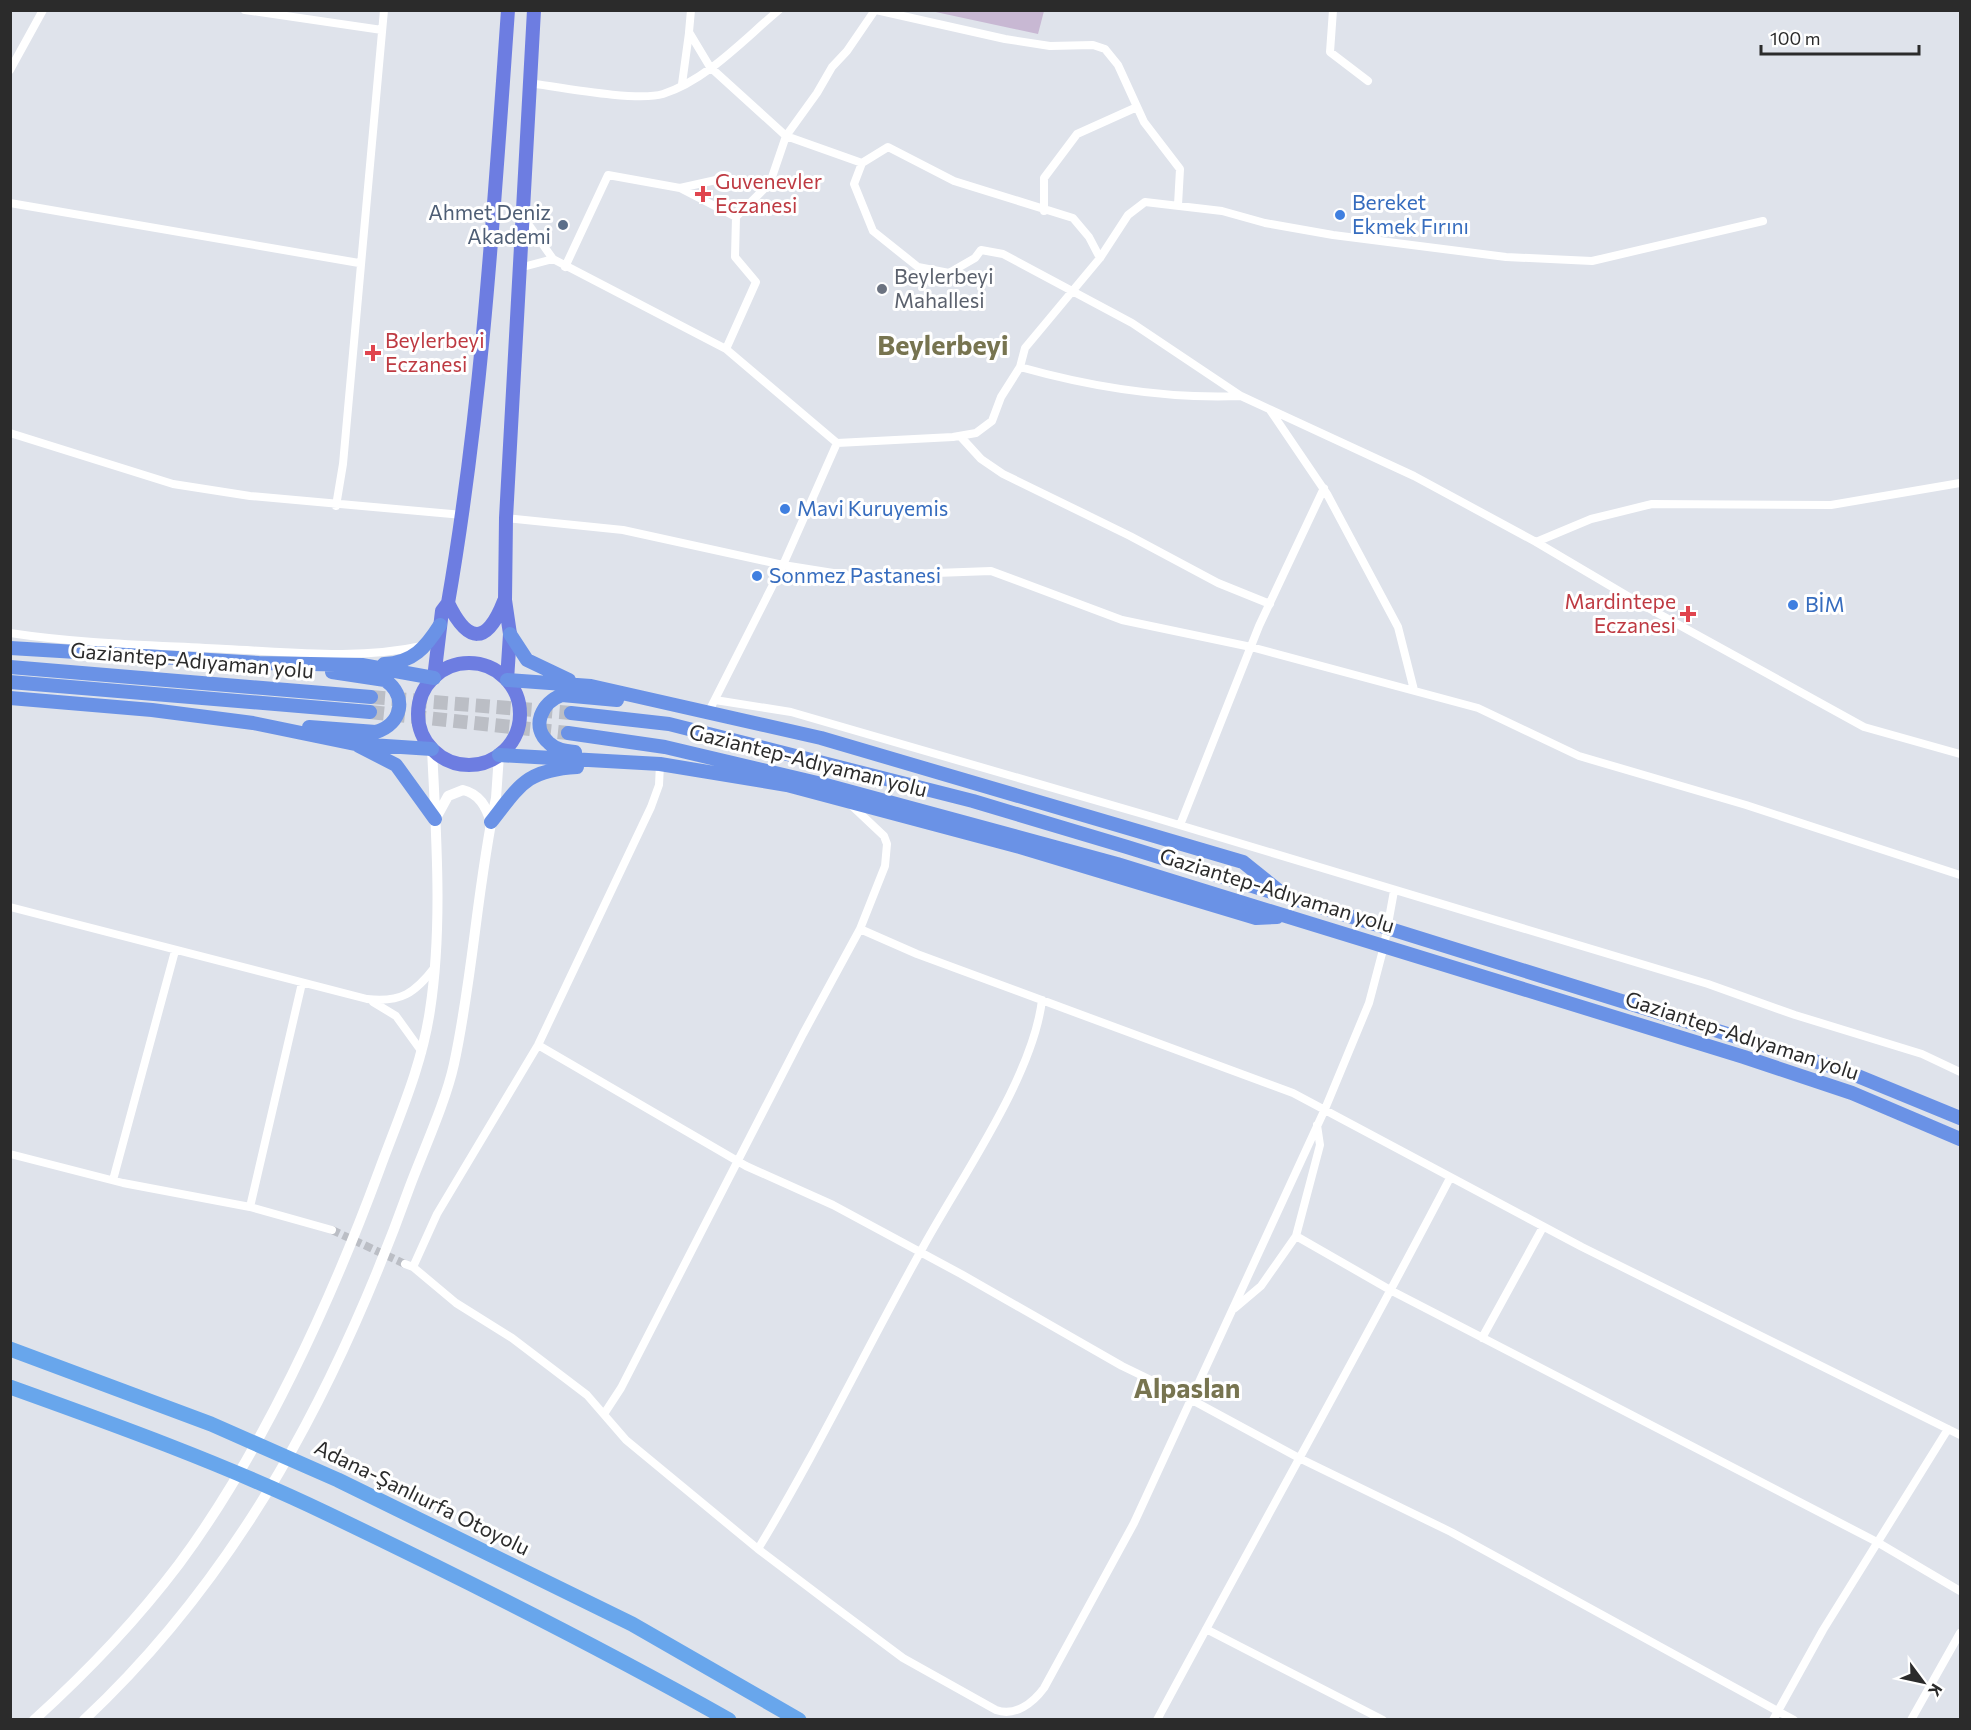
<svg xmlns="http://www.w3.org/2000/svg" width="1971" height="1730" font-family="Commissioner,sans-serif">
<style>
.cemetery{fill:#c8b8d3}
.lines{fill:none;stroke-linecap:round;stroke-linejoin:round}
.minor-tunnel{stroke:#bbbec5;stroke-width:8;stroke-dasharray:8 4;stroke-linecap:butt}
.trunk-tunnel{stroke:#bbbec5;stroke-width:14;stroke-dasharray:14 7;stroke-linecap:butt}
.minor{stroke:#fff;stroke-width:8}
.tertiary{stroke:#fff;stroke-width:10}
.primary{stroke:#6d7de1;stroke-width:14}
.trunk{stroke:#6a92e6;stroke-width:14}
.motorway{stroke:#68a6ec;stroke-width:15}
.health-dot{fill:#e0444e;stroke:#fff;stroke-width:2}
.shop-dot{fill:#3f7fe0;stroke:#fff;stroke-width:2}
.service-dot{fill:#5c6f8a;stroke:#fff;stroke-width:2}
.worship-dot{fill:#6b7280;stroke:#fff;stroke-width:2}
.labels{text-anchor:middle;stroke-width:6;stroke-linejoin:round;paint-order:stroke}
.health-label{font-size:21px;fill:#be3a42;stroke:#fff;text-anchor:start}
.shop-label{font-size:21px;fill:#366cbe;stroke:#fff;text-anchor:start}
.service-label{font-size:21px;fill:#4e5e75;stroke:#fff;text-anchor:end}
.worship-label{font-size:21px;fill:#5b616d;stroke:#fff;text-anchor:start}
.street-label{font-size:21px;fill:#2b2b2b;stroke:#fff}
.district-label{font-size:27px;font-weight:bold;fill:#777450;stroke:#fff}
</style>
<rect width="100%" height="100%" fill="#dfe3eb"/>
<path class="cemetery" d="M 931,11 L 1044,11 L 1038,34 Z"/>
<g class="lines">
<path class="minor-tunnel" d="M 332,1230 L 405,1264"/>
<path class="trunk-tunnel" d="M 371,697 L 571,713
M 370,712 L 568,733"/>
<path class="minor" d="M 245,10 L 382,30
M 691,10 L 689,32 L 710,67 L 786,136 L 862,163 L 888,147 L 954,181 L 1073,218 L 1089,237 L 1100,258
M 876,10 L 1005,39 L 1050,46 L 1093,45 L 1105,49 L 1118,65 L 1144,122 L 1180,169 L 1178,205
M 1333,10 L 1330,52 L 1368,81
M 10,70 L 43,10
M 529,83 C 559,87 637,102 663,94 C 707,80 744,39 779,10
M 682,84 L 689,33
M 862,163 L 854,184 L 873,231 L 918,267 L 949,273 L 975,258 L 981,250 L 1003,254 L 1132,323 L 1241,396 L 1414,476 L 1536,542 L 1641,604 L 1864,727 L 1960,754
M 680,188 L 716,180 L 770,183
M 10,203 L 359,263
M 1044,211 L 1044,178 L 1077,134 L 1137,107
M 736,217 L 770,183 L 786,136 L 817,93 L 832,67 L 847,51 L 875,10
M 524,218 L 553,259 L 726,349 L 837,443 L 953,437 L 976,433 L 992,421 L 1001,397 L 1020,367 L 1025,348 L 1100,258 L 1128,215 L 1145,202 L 1222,211 L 1265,223 L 1333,235 L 1506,257 L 1592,261 L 1763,221
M 565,267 L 608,175 L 680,188 L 736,217 L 735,257 L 756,282 L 726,349
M 519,268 L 553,259
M 1020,367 C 1091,387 1167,399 1241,396
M 1270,410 L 1327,494 L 1398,627 L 1414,690
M 10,433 L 173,484 L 250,496 L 463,515
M 960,436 L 981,459 L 1003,474 L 1130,536 L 1218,583 L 1270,604
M 336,506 L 343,464 L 384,10
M 506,518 L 623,530 L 783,565 L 852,576 L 991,571 L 1122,620 L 1251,647 L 1478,708 L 1579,756 L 1746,805 L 1960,875
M 1536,542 L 1591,519 L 1652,504 L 1831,505 L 1960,483
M 10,633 C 82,644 154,645 226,649 C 291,652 358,660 422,646
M 715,700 L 791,712 L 1146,815 L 1708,984 L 1795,1015 L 1922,1054 L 1960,1072
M 708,713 L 783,565 L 837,443
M 1180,825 L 1259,626 L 1324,488
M 10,907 L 367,999 C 401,1003 415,993 435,967
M 860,929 L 917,954 L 1293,1093 L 1582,1247 L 1960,1435
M 373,1002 L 396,1016 L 422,1052
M 538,1045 L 746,1166 L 833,1205 L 961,1274 L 1122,1366 L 1192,1400 L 1299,1458 L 1451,1532 L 1794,1720
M 10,1154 L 123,1183 L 250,1207 L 332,1230
M 113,1180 L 175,951
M 250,1207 L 302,983
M 1296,1236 L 1392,1291 L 1877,1542 L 1960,1591
M 405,1264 L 413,1267 L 456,1303 L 512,1338 L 587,1395 L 626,1440 L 758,1549 L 832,1605 L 903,1658 L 996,1710 C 1015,1717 1033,1703 1044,1688 L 1134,1523 L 1325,1109 L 1369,1003 L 1384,946 L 1394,891
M 413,1267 L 437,1214 L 538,1045 L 651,807 L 659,785 L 660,764
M 1235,1308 L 1261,1286 L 1296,1236 L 1320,1145 L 1317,1125
M 1482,1338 L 1543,1227
M 604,1414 L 621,1388 L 803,1034 L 860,929 L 885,866 L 887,844 L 884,836 L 849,803
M 758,1549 C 817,1452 866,1349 922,1249 C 960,1179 1033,1077 1042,1000
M 1206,1629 L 1383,1720
M 1157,1720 C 1254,1539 1355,1360 1450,1178
M 1773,1720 L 1823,1630 L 1948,1429
M 1911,1720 L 1960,1633"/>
<path class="tertiary" d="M 436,818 L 448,796 L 463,790 C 480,794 486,807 491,822
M 34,1720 C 87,1672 136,1621 179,1564 C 262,1452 331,1301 379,1171 C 398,1119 422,1066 430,1010 C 443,926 436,833 432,749
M 84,1720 C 241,1573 338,1386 410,1186 C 424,1149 446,1101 454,1064 C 473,977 477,886 496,798 L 499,755"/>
<path class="primary" d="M 448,603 C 468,644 487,645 504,601
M418 714a51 51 0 1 1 102 0a51 51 0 1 1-102 0Z
M 434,678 L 442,611 L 448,603 C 482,407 494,208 508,10
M 507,680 L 510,634 L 505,600 L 506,518 L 534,10"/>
<path class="trunk" d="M 510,634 L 527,660 L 569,680
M 10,648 L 259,663 L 362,665 L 434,678
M 384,664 C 413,663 426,647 440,625
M 10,667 L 371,697
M 507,680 L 591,686 L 821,738 L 1243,862 L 1279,891
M 10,682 L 370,712
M 10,698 L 152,710 L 253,723 L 355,744 L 432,749
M 571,713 L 669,724 L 973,801 L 1127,847 L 1843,1070 L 1960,1118
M 309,727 L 376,732 C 402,724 408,696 385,680 L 332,672
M 568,733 L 665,747 L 826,785 L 1117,864 L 1744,1057 L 1852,1093 L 1960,1139
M 359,746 L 396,765 L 435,819
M 575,752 C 566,751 556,750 549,743 C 530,727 542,702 562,695 L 617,700
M 499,755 L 660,764 L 787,785 L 1020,847 L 1256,918 L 1277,917
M 491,822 C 520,785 526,770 577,767"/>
<path class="motorway" d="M 10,1349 L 211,1424 L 338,1480 L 632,1624 L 799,1720
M 10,1387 C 116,1425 224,1464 326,1513 C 462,1578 597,1646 729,1720"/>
</g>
<g class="health-dot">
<path d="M700 185h6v6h6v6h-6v6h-6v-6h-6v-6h6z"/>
<path d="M370 344h6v6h6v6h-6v6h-6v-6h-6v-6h6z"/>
<path d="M1685 605h6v6h6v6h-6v6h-6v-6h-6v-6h6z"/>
</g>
<g class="shop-dot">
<circle cx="1340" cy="215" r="6"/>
<circle cx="785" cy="509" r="6"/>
<circle cx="757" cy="576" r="6"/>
<circle cx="1793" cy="605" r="6"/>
</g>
<circle class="service-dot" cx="563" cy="225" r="6"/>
<circle class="worship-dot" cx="882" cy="289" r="6"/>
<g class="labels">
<g class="health-label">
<text x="715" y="189">Guvenevler<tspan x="715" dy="24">Eczanesi</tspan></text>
<text x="385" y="348">Beylerbeyi<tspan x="385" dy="24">Eczanesi</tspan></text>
<text x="1676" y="609" text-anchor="end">Mardintepe<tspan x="1676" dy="24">Eczanesi</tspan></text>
</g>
<g class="shop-label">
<text x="1352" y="210">Bereket<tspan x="1352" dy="24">Ekmek Fırını</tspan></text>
<text x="797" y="516">Mavi Kuruyemis</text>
<text x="769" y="583">Sonmez Pastanesi</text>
<text x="1805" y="612">BİM</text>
</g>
<g class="service-label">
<text x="551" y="220">Ahmet Deniz<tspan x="551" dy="24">Akademi</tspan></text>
</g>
<g class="worship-label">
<text x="894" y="284">Beylerbeyi<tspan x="894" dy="24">Mahallesi</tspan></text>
</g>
<g class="street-label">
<text transform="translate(192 661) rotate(5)" y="7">Gaziantep-Adıyaman yolu</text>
<text transform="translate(808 761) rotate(14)" y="7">Gaziantep-Adıyaman yolu</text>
<text transform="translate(1277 891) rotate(17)" y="7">Gaziantep-Adıyaman yolu</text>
<text transform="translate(1742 1036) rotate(18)" y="7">Gaziantep-Adıyaman yolu</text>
<text transform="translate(422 1498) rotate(26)" y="7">Adana-Şanlıurfa Otoyolu</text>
</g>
<g class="district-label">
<text x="943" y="355">Beylerbeyi</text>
<text x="1187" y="1398">Alpaslan</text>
</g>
</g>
<rect width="1971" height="1730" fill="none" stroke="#2b2b2b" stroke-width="24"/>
<g transform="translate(1923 1682) rotate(123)" stroke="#ffffff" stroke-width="4.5" paint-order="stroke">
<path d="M0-4.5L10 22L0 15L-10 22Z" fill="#2b2b2b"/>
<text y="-9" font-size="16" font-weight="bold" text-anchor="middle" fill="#2b2b2b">K</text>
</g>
<path d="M1761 45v9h158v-9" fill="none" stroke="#2b2b2b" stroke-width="3"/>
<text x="1770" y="45" font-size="18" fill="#2b2b2b" stroke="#ffffff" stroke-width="4.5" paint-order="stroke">100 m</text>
</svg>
